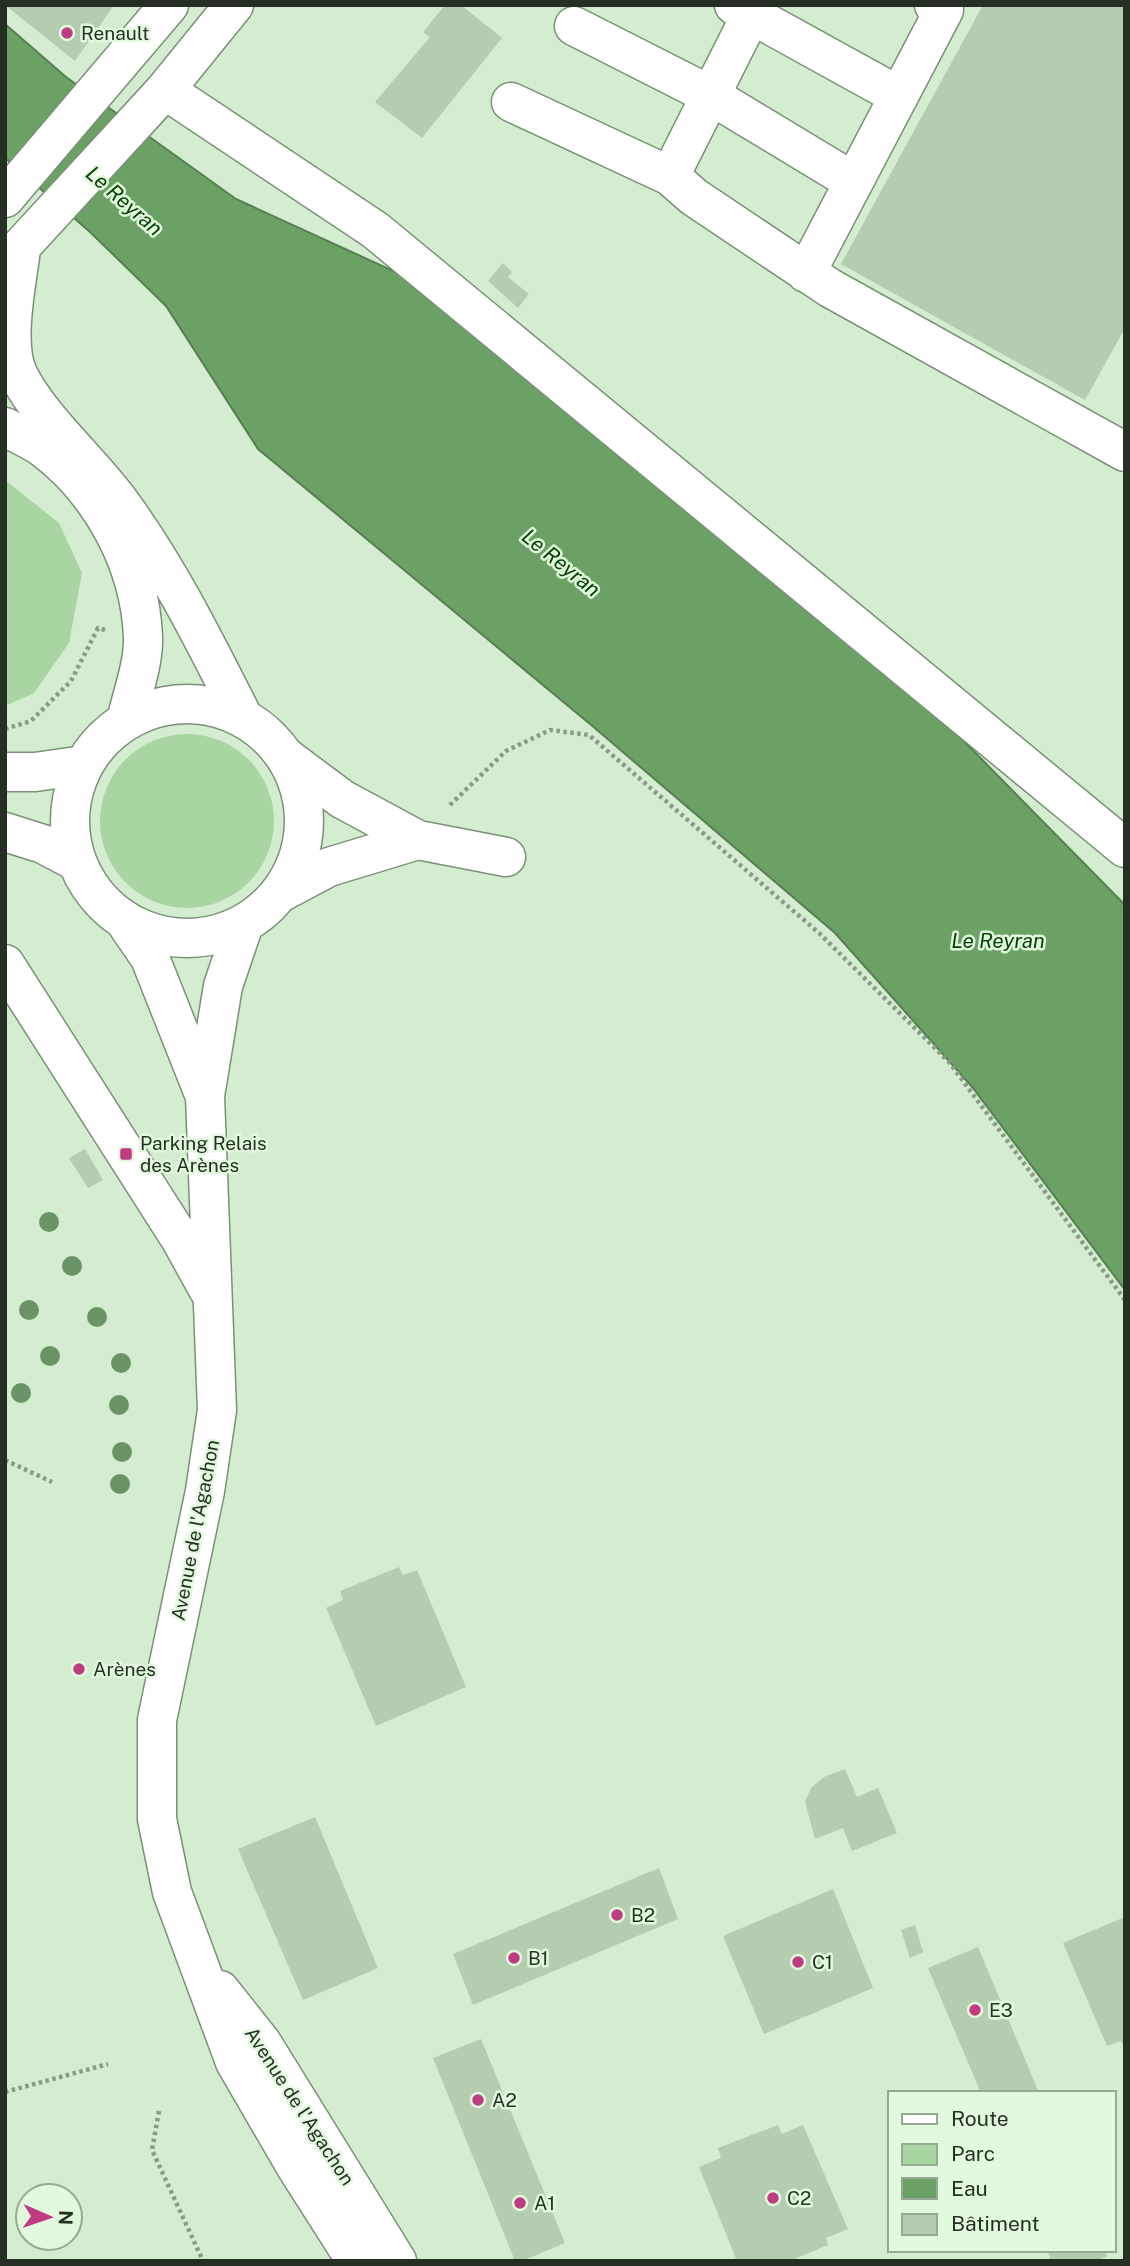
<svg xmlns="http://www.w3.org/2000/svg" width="1130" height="2266" font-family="'Public Sans',sans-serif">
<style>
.green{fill:#a9d5a3}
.water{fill:#6ca166;stroke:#577f52;stroke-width:2}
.building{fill:#b4ccb0}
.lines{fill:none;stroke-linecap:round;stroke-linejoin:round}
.minor-casing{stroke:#7a9177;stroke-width:41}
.major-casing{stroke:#7a9177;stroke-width:41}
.path{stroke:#899b86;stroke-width:4.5;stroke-dasharray:3.5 3.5;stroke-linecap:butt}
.minor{stroke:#fff;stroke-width:38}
.major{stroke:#fff;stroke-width:38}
.tree{fill:#6b9466}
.poi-dot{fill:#c03c82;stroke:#e1fadd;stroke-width:2.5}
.labels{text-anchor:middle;stroke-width:5;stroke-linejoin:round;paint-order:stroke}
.poi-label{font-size:19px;fill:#262f24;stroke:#e1fadd;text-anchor:start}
.street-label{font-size:19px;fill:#262f24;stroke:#e1fadd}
.water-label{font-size:21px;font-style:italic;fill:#053f01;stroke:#e1fadd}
</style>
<rect width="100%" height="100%" fill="#d4edd0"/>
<path class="green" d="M 5,480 L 59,523 L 82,573 L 69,643 L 34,693 L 5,706 Z
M100 821a87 87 0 1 1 174 0a87 87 0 1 1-174 0Z"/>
<path class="water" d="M 5,24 L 66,77 L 236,199 L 413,280 L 955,732 L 1125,905 L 1125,1290 L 973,1088 L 835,933 L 590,724 L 258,449 L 166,306 L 90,232 L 5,158 Z"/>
<path class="building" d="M 5,5 L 114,5 L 75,61 Z
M 445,5 L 461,5 L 502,38 L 422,138 L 375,102 L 430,37 L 423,32 Z
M 983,5 L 1125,5 L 1125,328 L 1085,400 L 841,264 Z
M 503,263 L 512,272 L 508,277 L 529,294 L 518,308 L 488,281 Z
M 85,1149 L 103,1180 L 88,1188 L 69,1158 Z
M 399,1567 L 403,1575 L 417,1570 L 466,1687 L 376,1726 L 326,1608 L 343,1600 L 340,1591 Z
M 845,1769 L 857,1797 L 878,1788 L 897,1833 L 852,1851 L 843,1828 L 815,1839 L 805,1802 L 811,1788 L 824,1777 Z
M 315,1817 L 378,1968 L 303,2000 L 238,1849 Z
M 659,1868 L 678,1919 L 473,2005 L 453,1954 Z
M 833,1889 L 873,1988 L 764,2034 L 723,1936 Z
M 1125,1917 L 1125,2050 L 1121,2041 L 1107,2046 L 1063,1943 Z
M 915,1925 L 923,1952 L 910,1958 L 901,1930 Z
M 978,1947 L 1022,2052 L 1039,2093 L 981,2093 L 928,1968 Z
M 481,2039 L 565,2243 L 522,2261 L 515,2261 L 433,2058 Z
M 778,2125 L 782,2134 L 803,2125 L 848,2229 L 826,2238 L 828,2245 L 790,2261 L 737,2261 L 699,2167 L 721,2158 L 718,2148 Z
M 1047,2250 L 1104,2250 L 1107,2256 L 1096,2261 L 1051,2261 Z"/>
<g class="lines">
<g class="minor-casing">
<path id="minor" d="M 734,5 L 899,96
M 756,5 L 670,176 L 694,197 L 830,288 L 1125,452
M 574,26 L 710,95 L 854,182
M 165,90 L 375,230 L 1125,848
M 511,102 L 670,176
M 806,273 L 944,10 L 934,5
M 287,758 L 342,799 L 418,840 L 506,857
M 280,893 L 329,867 L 418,840"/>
</g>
<g class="major-casing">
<path id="major" d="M 5,198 L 169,5
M 21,249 C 17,283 3,345 19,376 C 41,420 92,463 122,505 C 170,571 206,644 243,717
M 5,264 L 165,90 L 234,5
M 5,427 C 17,434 32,440 43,448 C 101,492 140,563 143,637 C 144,663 132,695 126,721
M70 821a117 117 0 1 1 234 0a117 117 0 1 1-234 0Z
M 5,772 L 35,772 L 84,765
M 5,832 L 43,844 L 77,862
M 124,920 L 150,958 L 204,1094
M 244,924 L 223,986 L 205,1096 L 217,1410 L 205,1491 L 157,1720 L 157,1819 L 172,1892 L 235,2062 L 296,2167 L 356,2261
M 5,964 L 181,1240 L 208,1289
M 220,1990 L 262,2043 L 397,2261"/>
</g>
<path class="path" d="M 5,729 L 31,721 L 71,681 L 98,628 L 105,630
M 450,805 L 506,751 L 550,730 L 589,735 L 819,933 L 949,1062 L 1125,1300
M 5,1460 L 52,1482
M 5,2092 L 108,2064
M 159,2111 L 152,2150 L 203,2261"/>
<use href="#minor" class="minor"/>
<use href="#major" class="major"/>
</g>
<g class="tree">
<circle cx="49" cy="1222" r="10"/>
<circle cx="72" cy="1266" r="10"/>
<circle cx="29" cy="1310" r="10"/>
<circle cx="97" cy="1317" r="10"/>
<circle cx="50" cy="1356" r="10"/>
<circle cx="121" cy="1363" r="10"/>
<circle cx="21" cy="1393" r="10"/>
<circle cx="119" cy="1405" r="10"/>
<circle cx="122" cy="1452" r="10"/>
<circle cx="120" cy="1484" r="10"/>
</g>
<g class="poi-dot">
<circle cx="67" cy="33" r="7"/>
<rect x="119" y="1147" width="14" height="14" rx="3.5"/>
<circle cx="79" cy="1669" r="7"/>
<circle cx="617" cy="1915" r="7"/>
<circle cx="514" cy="1958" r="7"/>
<circle cx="798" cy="1962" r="7"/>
<circle cx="975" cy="2010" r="7"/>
<circle cx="478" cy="2100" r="7"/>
<circle cx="773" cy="2198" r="7"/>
<circle cx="520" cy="2203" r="7"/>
</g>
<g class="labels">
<g class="poi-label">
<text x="81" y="40">Renault</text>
<text x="140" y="1150">Parking Relais<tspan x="140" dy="22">des Arènes</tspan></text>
<text x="93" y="1676">Arènes</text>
<text x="631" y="1922">B2</text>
<text x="528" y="1965">B1</text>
<text x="812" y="1969">C1</text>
<text x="989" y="2017">E3</text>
<text x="492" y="2107">A2</text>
<text x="787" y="2205">C2</text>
<text x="534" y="2210">A1</text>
</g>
<g class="street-label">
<text transform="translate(195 1530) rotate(-79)" y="7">Avenue de l'Agachon</text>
<text transform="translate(300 2106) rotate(57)" y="7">Avenue de l'Agachon</text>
</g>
<g class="water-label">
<text transform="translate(124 201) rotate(41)" y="7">Le Reyran</text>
<text transform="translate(561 563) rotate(39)" y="7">Le Reyran</text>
<text x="998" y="948">Le Reyran</text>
</g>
</g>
<rect width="1130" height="2266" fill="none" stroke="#262f24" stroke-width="14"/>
<rect x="888" y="2091" width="228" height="161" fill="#e1fadd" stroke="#96a993" stroke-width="2"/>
<rect x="902" y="2114" width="35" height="10" fill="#ffffff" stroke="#96a993" stroke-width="2"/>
<text x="951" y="2126" font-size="21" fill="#262f24">Route</text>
<rect x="902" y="2144" width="35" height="21" fill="#a9d5a3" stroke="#96a993" stroke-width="2"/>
<text x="951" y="2161" font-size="21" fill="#262f24">Parc</text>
<rect x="902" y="2178" width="35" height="21" fill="#6ca166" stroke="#96a993" stroke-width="2"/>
<text x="951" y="2196" font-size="21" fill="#262f24">Eau</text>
<rect x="902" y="2214" width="35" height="21" fill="#b4ccb0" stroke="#96a993" stroke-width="2"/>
<text x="951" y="2231" font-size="21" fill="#262f24">Bâtiment</text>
<g transform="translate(49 2217) rotate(92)"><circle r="33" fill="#e1fadd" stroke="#96a993" stroke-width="2"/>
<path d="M0-5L12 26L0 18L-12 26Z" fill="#c03c82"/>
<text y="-10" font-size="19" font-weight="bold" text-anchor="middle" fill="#262f24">N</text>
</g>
</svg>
